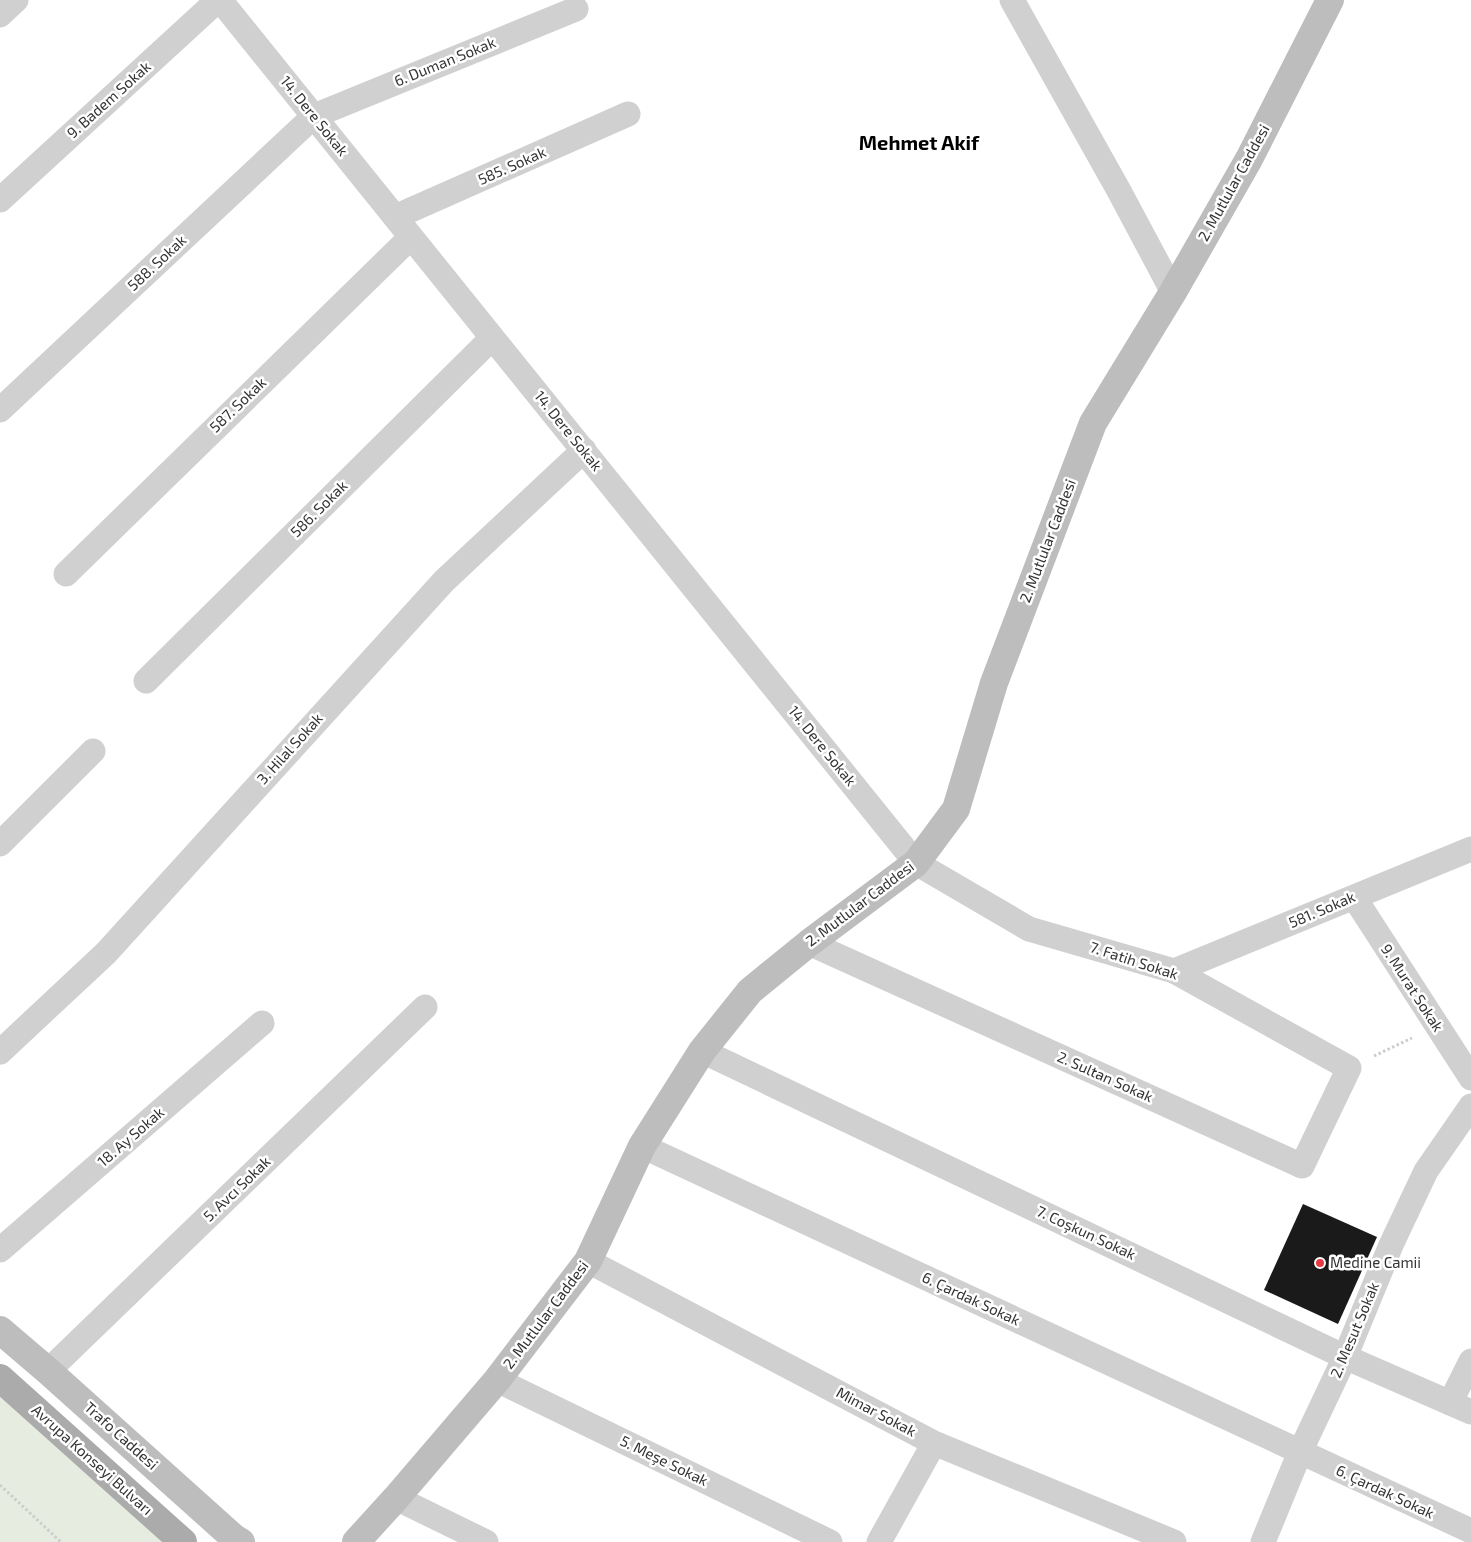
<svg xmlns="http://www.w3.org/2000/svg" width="1471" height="1542" font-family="'Exo 2',sans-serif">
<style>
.green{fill:#e6ecdf}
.building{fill:#1a1a1a}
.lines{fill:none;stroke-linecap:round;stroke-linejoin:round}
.path{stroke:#cdcdcd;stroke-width:3;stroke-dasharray:2.5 2.5;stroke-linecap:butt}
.street{stroke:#d0d0d0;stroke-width:25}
.secondary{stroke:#bdbdbd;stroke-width:28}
.primary{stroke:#ababab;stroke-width:28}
.poi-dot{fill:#e63946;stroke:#fff;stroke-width:2}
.labels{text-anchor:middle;stroke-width:5;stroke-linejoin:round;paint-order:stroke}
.street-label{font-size:15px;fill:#333;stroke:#fff}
.poi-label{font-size:15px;fill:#333;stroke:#fff;text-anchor:start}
.district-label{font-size:20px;font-weight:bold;fill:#000;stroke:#fff}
</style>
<rect width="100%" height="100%" fill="#fff"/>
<path class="green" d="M 0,1396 L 101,1483 L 162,1542 L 0,1542 Z"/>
<path class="building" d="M 1303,1204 L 1377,1237 L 1338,1324 L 1264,1290 Z"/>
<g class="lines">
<path class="path" d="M 1374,1056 L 1412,1038
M 0,1485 L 61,1542"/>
<path class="street" d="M 220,0 L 916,863 L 1029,929 L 1174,971 L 1349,1068 L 1302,1166 L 809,943
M 1012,0 L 1118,189 L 1173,292
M 0,15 L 16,0
M 0,200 L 218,0
M 395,217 L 628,114
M 0,410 L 314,116 L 576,9
M 66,574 L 411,237
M 146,681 L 492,338
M 0,844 L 93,751
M 1354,897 L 1471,1078
M 1174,971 L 1471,849
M 702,1051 L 1345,1357 L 1471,1412
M 0,1052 L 106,953 L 444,581 L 584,450
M 642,1146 L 1471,1531
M 0,1250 L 262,1023
M 588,1261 L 934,1443 L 1174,1542
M 48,1371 L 425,1007
M 497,1380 L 830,1542
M 1450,1403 L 1471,1361
M 396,1498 L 486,1542
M 879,1542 L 934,1443
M 1263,1542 L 1300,1452 L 1345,1357 L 1391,1245 L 1426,1171 L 1471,1106"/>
<path class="secondary" d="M 0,1330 L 48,1371 L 233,1537 L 241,1542
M 356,1542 L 396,1498 L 497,1380 L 588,1261 L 642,1146 L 702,1051 L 750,991 L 809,943 L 916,863 L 956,809 L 994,683 L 1093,423 L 1173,292 L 1249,159 L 1330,0"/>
<path class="primary" d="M 0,1378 L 183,1542"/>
</g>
<circle class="poi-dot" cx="1320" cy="1263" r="5"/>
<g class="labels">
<g class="street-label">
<text transform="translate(445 62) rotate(-22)" y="5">6. Duman Sokak</text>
<text transform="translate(109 100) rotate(-42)" y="5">9. Badem Sokak</text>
<text transform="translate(314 116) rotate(51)" y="5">14. Dere Sokak</text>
<text transform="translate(512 166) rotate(-24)" y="5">585. Sokak</text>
<text transform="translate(1234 183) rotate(-61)" y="5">2. Mutlular Caddesi</text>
<text transform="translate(157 263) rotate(-43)" y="5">588. Sokak</text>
<text transform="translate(238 405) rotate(-44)" y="5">587. Sokak</text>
<text transform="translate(568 431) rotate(51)" y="5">14. Dere Sokak</text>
<text transform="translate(319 509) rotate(-45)" y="5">586. Sokak</text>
<text transform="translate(1048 541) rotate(-69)" y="5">2. Mutlular Caddesi</text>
<text transform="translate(822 746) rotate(51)" y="5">14. Dere Sokak</text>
<text transform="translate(290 749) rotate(-48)" y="5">3. Hilal Sokak</text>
<text transform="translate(860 904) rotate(-37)" y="5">2. Mutlular Caddesi</text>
<text transform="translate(1322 910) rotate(-23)" y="5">581. Sokak</text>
<text transform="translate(1134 961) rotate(18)" y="5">7. Fatih Sokak</text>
<text transform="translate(1412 988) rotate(57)" y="5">9. Murat Sokak</text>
<text transform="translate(1105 1077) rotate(24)" y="5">2. Sultan Sokak</text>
<text transform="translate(131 1137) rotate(-41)" y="5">18. Ay Sokak</text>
<text transform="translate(237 1189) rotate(-44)" y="5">5. Avcı Sokak</text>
<text transform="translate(1086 1233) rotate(25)" y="5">7. Coşkun Sokak</text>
<text transform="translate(971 1299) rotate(25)" y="5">6. Çardak Sokak</text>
<text transform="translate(546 1315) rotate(-53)" y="5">2. Mutlular Caddesi</text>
<text transform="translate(1355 1330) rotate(-67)" y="5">2. Mesut Sokak</text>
<text transform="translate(876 1412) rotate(28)" y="5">Mimar Sokak</text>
<text transform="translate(121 1436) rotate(42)" y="5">Trafo Caddesi</text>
<text transform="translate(92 1460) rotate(42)" y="5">Avrupa Konseyi Bulvarı</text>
<text transform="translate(664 1461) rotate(26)" y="5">5. Meşe Sokak</text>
<text transform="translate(1385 1492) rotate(25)" y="5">6. Çardak Sokak</text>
</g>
<g class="poi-label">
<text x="1330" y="1268">Medine Camii</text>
</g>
<g class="district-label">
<text x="919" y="150">Mehmet Akif</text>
</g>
</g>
</svg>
